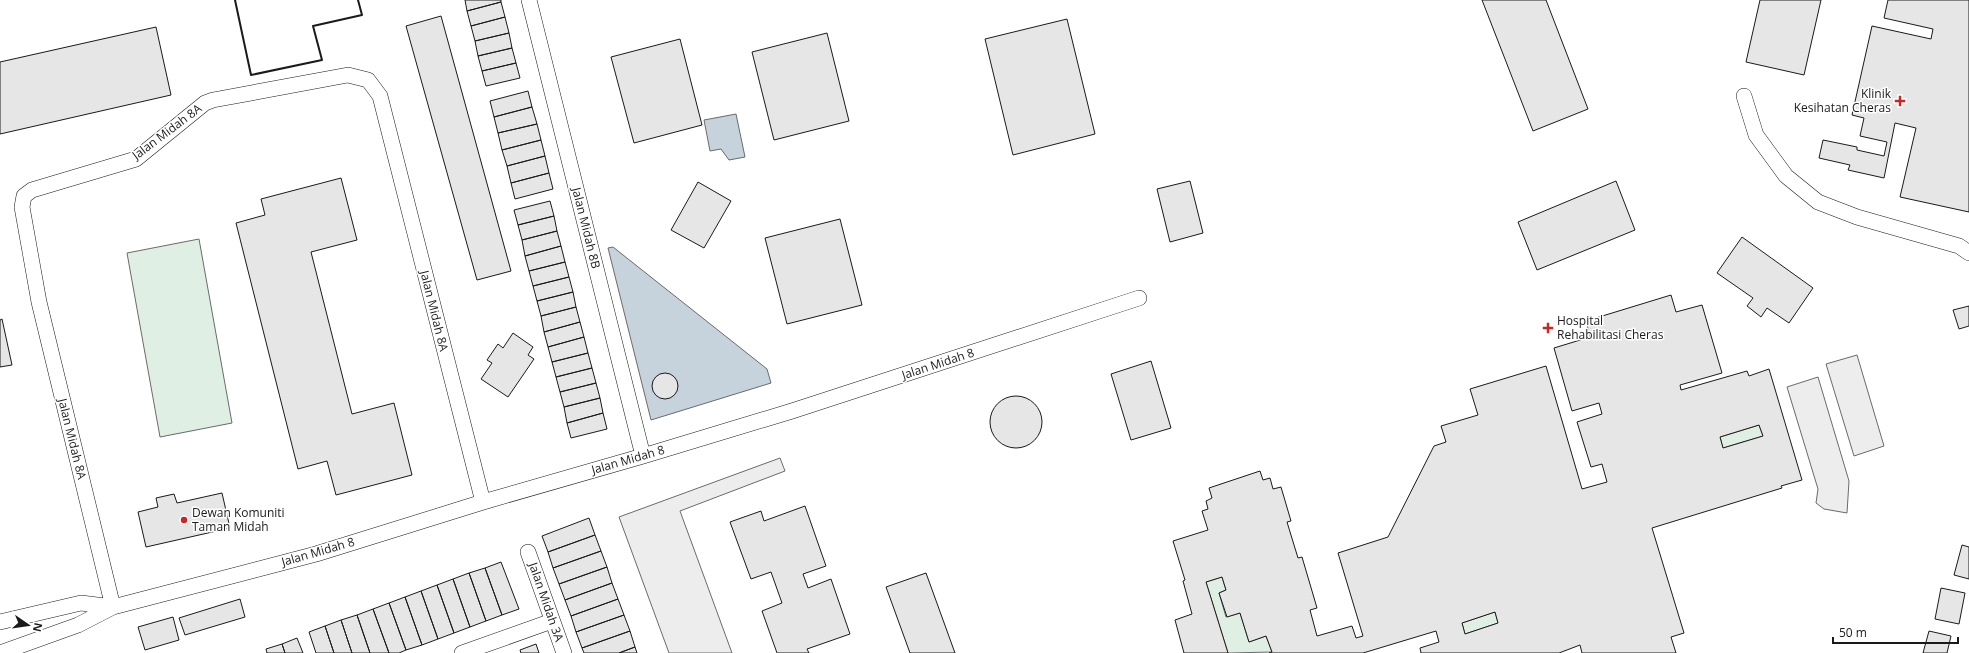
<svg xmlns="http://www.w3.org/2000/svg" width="1969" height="653" font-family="'Open Sans',sans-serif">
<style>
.green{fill:#e0efe3;stroke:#6a6a6a}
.parking{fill:#ededed;stroke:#6a6a6a}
.water{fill:#c6d2dc;stroke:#6a6a6a}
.building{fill:#e6e6e6;stroke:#1a1a1a;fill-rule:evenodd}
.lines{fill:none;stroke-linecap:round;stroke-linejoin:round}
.street-casing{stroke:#1a1a1a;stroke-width:16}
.street{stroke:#fff;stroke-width:15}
.wall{stroke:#1a1a1a;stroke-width:2}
.poi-dot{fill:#c62828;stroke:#fff;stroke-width:1.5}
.labels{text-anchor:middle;stroke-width:3;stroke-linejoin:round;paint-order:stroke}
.poi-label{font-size:12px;fill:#1a1a1a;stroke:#fff;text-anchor:start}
.street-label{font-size:12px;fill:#1a1a1a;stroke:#fff}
</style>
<rect width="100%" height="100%" fill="#fff"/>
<path class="green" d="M 199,239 L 232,423 L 160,437 L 127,253 Z
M 1759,425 L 1763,436 L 1723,448 L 1720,437 Z
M 1222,577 L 1226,590 L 1219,593 L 1226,617 L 1240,613 L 1249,642 L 1266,636 L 1272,652 L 1228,653 L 1206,582 Z
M 1495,612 L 1498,623 L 1465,634 L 1462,623 Z"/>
<path class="parking" d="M 1857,355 L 1884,446 L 1854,456 L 1826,364 Z
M 1818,377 L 1849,481 L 1847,513 L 1824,509 L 1816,503 L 1818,489 L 1787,387 Z
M 780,458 L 785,471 L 680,511 L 732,653 L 669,653 L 619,517 Z"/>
<path class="water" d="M 736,114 L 745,157 L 729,160 L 721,149 L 710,151 L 704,120 Z
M 613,247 L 767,369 L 771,383 L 651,420 L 608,248 Z"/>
<path class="building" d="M 465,0 L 501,0 L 501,2 L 467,11 Z
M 1482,0 L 1546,0 L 1588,109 L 1533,131 Z
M 1760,0 L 1821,0 L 1804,75 L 1746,62 Z
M 1888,0 L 1969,0 L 1969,212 L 1900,197 L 1916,128 L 1895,123 L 1884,178 L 1848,170 L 1850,165 L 1819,158 L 1823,140 L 1857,147 L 1857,150 L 1884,156 L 1887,142 L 1860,136 L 1864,118 L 1852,115 L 1872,26 L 1931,39 L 1933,29 L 1884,18 Z
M 501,2 L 505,17 L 471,26 L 467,11 Z
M 441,16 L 511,271 L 477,280 L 406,26 Z
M 505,17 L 509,33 L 475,41 L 471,26 Z
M 1067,19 L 1095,134 L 1013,155 L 985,39 Z
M 156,27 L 171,95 L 0,134 L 0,62 Z
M 509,33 L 512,48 L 478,56 L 475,41 Z
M 827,33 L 849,121 L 774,140 L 752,52 Z
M 680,39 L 702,125 L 634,143 L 611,57 Z
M 512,48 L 516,63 L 482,71 L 478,56 Z
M 516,63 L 520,78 L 486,86 L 482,71 Z
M 528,91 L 532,107 L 494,117 L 490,101 Z
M 532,107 L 537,124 L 498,133 L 494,117 Z
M 537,124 L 541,140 L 502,150 L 498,133 Z
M 541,140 L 545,156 L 507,166 L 502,150 Z
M 545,156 L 549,173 L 511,183 L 507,166 Z
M 549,173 L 553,189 L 515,199 L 511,183 Z
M 341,178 L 357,240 L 311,252 L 352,414 L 394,403 L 412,475 L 336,495 L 327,461 L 298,469 L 236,223 L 265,215 L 261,199 Z
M 1190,181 L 1203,233 L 1170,242 L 1157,189 Z
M 1616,181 L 1635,230 L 1537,270 L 1518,222 Z
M 698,182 L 731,201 L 704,248 L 671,230 Z
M 550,201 L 554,216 L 518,225 L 514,210 Z
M 554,216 L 557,231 L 522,240 L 518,225 Z
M 840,219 L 862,305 L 787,324 L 765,238 Z
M 557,231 L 561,246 L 525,256 L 522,240 Z
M 1742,237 L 1813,288 L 1789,323 L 1767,308 L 1761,317 L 1747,306 L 1753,298 L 1717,273 Z
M 561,246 L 565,262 L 529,271 L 525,256 Z
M 565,262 L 569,277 L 533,286 L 529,271 Z
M 569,277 L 573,292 L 537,301 L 533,286 Z
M 573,292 L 576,307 L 541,316 L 537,301 Z
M 1671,295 L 1676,312 L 1702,305 L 1722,373 L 1680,385 L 1681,390 L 1747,371 L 1749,376 L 1769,369 L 1802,480 L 1781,486 L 1782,488 L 1652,528 L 1684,633 L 1671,637 L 1676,653 L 1582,653 L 1580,645 L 1559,653 L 1421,653 L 1420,648 L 1439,642 L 1436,631 L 1363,653 L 1269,653 L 1272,652 L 1266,636 L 1249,642 L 1240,613 L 1227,617 L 1219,593 L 1226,590 L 1222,577 L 1206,582 L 1228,653 L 1184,653 L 1175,620 L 1192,614 L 1183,581 L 1185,580 L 1173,541 L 1208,530 L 1202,511 L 1208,509 L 1206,501 L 1212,498 L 1209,488 L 1260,471 L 1263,480 L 1270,478 L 1273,489 L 1281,487 L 1291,521 L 1287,522 L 1298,558 L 1302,557 L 1317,608 L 1310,610 L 1317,636 L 1352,626 L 1356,638 L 1363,636 L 1338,553 L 1388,537 L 1434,446 L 1446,442 L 1441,426 L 1478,415 L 1470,389 L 1546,366 L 1582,489 L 1607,482 L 1602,464 L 1591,467 L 1577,422 L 1602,414 L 1599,403 L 1572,411 L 1554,348 L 1590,337 L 1586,321 ZM 1759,425 L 1763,436 L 1723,448 L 1720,437 ZM 1495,612 L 1498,623 L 1465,634 L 1462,623 Z
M 1969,306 L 1969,326 L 1959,329 L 1953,310 Z
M 576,307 L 580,322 L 544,332 L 541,316 Z
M 2,319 L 12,365 L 0,367 L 0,320 Z
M 580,322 L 584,337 L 548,347 L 544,332 Z
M 513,333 L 533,347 L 528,355 L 534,359 L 508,397 L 481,379 L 492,363 L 487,360 L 498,344 L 503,348 Z
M 584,337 L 588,353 L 552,362 L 548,347 Z
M 588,353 L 592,368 L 556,377 L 552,362 Z
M 1151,361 L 1171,428 L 1131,440 L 1111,374 Z
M 592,368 L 596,383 L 560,392 L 556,377 Z
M652 386a13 13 0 1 1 26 0a13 13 0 1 1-26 0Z
M 596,383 L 600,398 L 564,407 L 560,392 Z
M990 422a26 26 0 1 1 52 0a26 26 0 1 1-52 0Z
M 600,398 L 603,413 L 567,423 L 564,407 Z
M 603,413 L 607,429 L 571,438 L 567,423 Z
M 222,493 L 230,528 L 146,547 L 138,512 L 158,507 L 156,498 L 174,494 L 177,503 Z
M 805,506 L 826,566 L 803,574 L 808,588 L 831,579 L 850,634 L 807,649 L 809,653 L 777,653 L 762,611 L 782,603 L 771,572 L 751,579 L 730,522 L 761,511 L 764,521 Z
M 589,518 L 595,535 L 548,552 L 542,536 Z
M 595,535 L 601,551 L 553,568 L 548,552 Z
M 1962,545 L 1969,547 L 1969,579 L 1954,575 Z
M 601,551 L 607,567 L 559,584 L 553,568 Z
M 501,562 L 519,609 L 502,615 L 485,568 Z
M 607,567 L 612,583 L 565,600 L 559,584 Z
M 485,568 L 502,615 L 486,621 L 469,573 Z
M 469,573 L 486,621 L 470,627 L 453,579 Z
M 926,573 L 955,653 L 910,653 L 886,587 Z
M 453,579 L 470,627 L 454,633 L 437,585 Z
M 612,583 L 618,599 L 571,616 L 565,600 Z
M 437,585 L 454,633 L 438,639 L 421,591 Z
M 1941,588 L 1965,593 L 1959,624 L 1935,619 Z
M 421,591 L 438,639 L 422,645 L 405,597 Z
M 405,597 L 422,645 L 406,650 L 389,603 Z
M 240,599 L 245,617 L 185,635 L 179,618 Z
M 618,599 L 624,615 L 576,632 L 571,616 Z
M 389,603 L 406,650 L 399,653 L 389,653 L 373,609 Z
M 373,609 L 389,653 L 370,653 L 357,615 Z
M 357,615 L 370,653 L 352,653 L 341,620 Z
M 624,615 L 630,631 L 582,648 L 576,632 Z
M 173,617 L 179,640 L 145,650 L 138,627 Z
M 341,620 L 352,653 L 334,653 L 325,626 Z
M 325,626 L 334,653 L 316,653 L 309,632 Z
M 630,631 L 635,647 L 619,653 L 584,653 L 582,648 Z
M 1929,631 L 1951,636 L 1947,653 L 1923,653 Z
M 297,638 L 303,653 L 285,653 L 282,644 Z
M 282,644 L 285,653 L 267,653 L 266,649 Z
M 536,644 L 539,653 L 521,653 L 520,650 Z
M 635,647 L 637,653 L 619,653 Z"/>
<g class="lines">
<g class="street-casing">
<path id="street" d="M 529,0 L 643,456
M 1744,96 L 1756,135 L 1786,176 L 1818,202 L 1857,217 L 1959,246 L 1969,253
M 528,552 L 564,653
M 113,607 L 39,302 L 22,207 L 24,196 L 32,190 L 136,159 L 205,103 L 213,100 L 348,75 L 368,80 L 380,96 L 483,502
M 0,622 L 81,603 L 113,607
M 0,653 L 78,625 L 113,607 L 316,554 L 483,502 L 643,456 L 792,411 L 1139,298
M 462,653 L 552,621"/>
</g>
<use href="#street" class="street"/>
<path class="wall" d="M 235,0 L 251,75 L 322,60 L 313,26 L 362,15 L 358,0"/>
</g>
<g class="poi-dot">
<path d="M1898 95h4v4h4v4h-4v4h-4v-4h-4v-4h4z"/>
<path d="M1546 322h4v4h4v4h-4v4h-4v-4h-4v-4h4z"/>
<circle cx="184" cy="520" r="4"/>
</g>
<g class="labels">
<g class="poi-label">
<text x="1891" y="98" text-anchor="end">Klinik<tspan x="1891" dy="14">Kesihatan Cheras</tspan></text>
<text x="1557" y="325">Hospital<tspan x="1557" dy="14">Rehabilitasi Cheras</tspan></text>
<text x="192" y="517">Dewan Komuniti<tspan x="192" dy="14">Taman Midah</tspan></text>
</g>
<g class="street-label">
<text transform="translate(167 132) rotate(-37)" y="4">Jalan Midah 8A</text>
<text transform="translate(586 228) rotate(76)" y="4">Jalan Midah 8B</text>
<text transform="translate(434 311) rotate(76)" y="4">Jalan Midah 8A</text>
<text transform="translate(938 364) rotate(-18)" y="4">Jalan Midah 8</text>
<text transform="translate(72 439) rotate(76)" y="4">Jalan Midah 8A</text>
<text transform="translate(628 460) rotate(-16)" y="4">Jalan Midah 8</text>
<text transform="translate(318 552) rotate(-16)" y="4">Jalan Midah 8</text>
<text transform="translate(546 602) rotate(71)" y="4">Jalan Midah 3A</text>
</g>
</g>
<g transform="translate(28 625) rotate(103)" stroke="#ffffff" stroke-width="3" paint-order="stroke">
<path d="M0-3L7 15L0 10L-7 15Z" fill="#1a1a1a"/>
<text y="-6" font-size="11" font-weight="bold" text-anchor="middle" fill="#1a1a1a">N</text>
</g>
<path d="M1833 637v6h125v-6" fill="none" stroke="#1a1a1a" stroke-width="2"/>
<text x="1839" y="637" font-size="12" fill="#1a1a1a" stroke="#ffffff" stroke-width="3" paint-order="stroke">50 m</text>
</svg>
